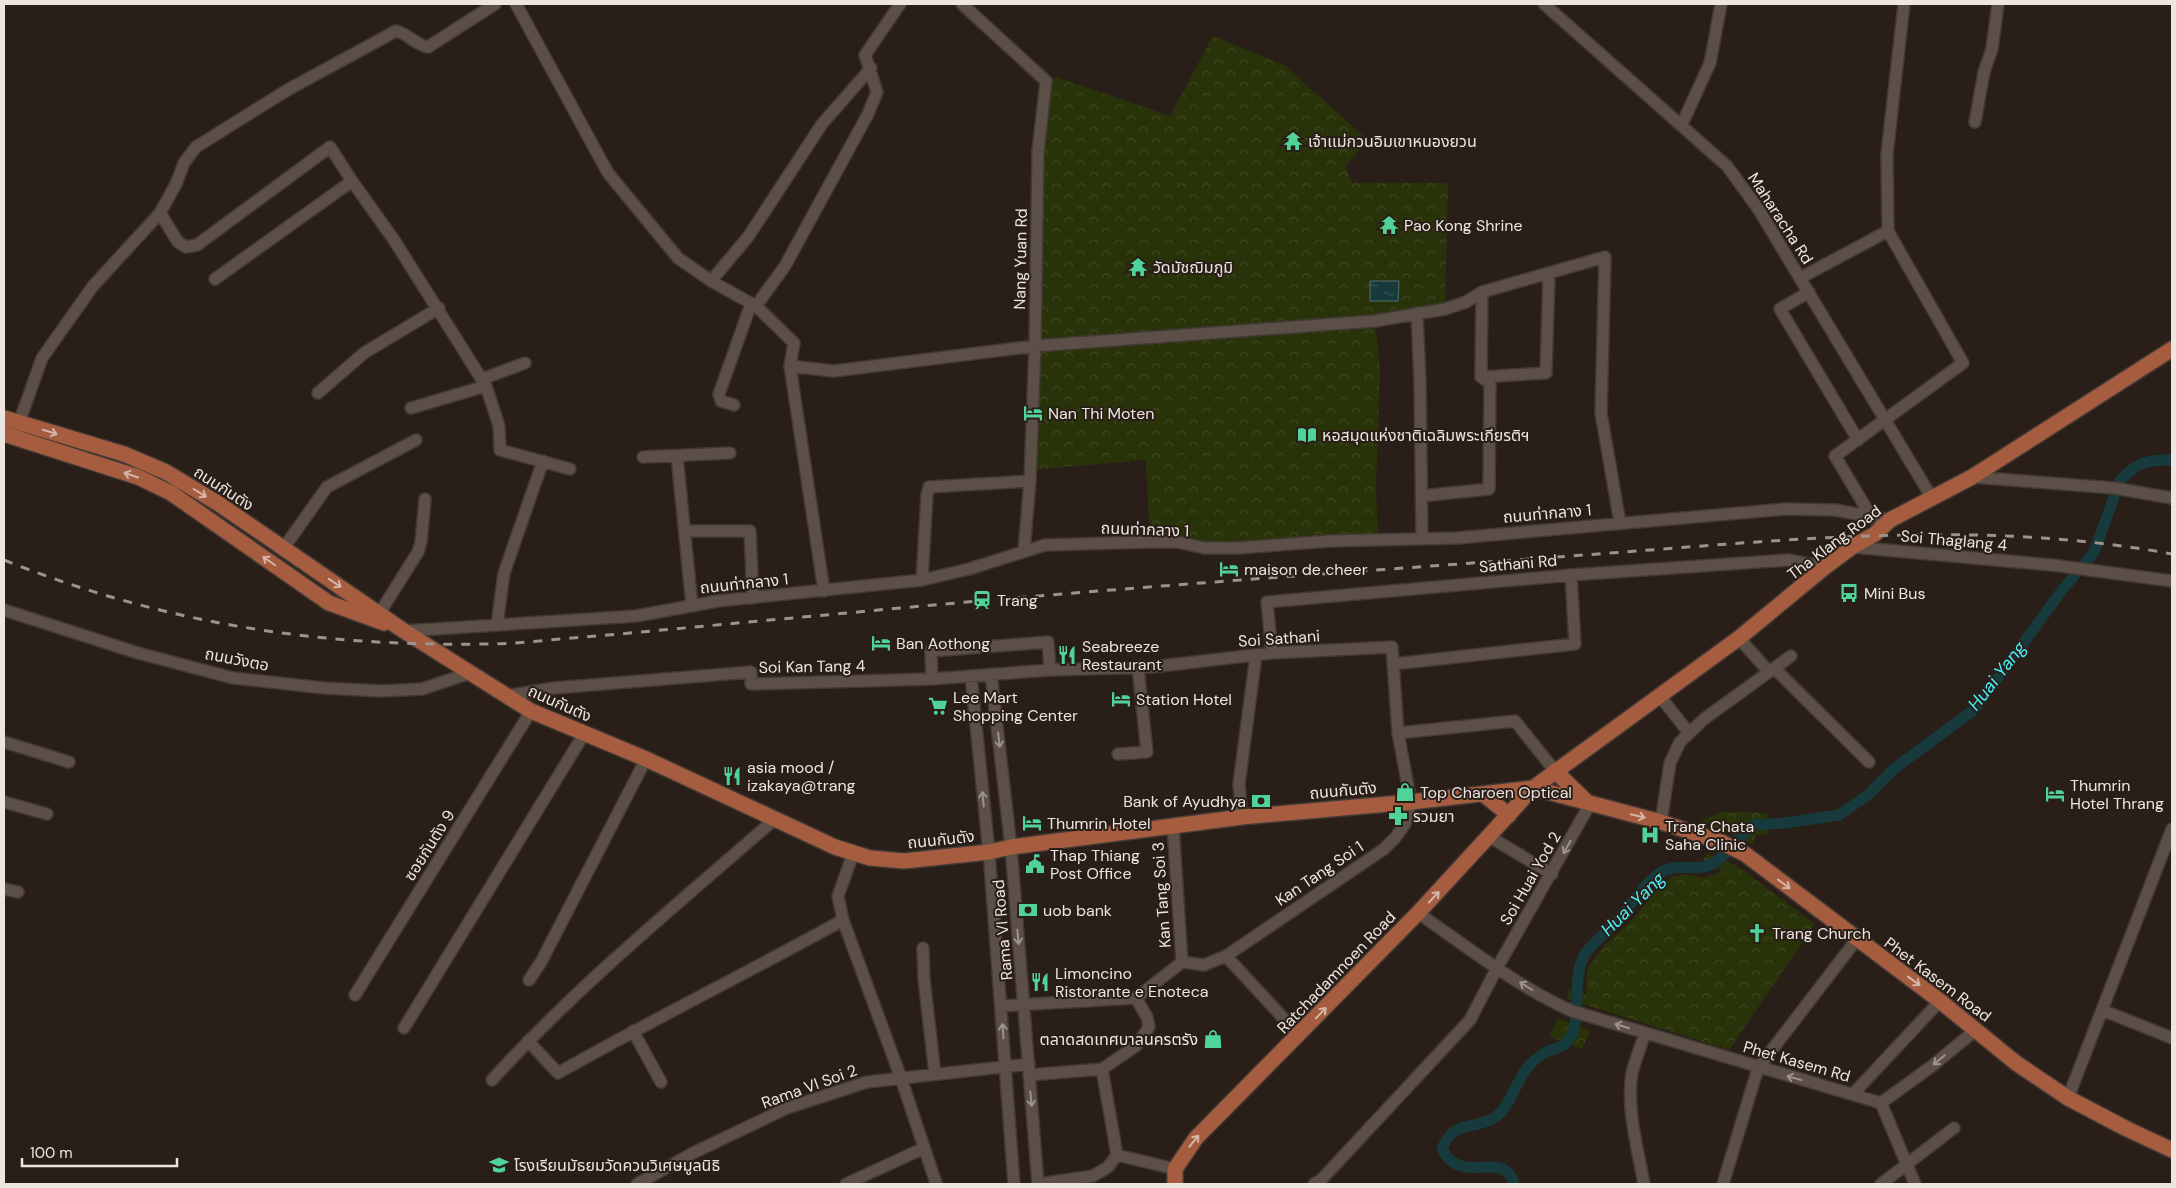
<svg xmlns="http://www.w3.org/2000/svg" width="2176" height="1188" font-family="'DM Sans','Noto Sans Thai',sans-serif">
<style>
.park{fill:url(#park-crowns)}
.water{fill:url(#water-ripples);stroke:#576e6e}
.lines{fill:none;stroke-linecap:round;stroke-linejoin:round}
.canal{stroke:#173b3d;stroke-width:11}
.minor-casing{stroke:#423934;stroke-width:14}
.major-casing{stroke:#423934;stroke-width:18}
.minor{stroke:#5b4f47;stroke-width:11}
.major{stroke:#a55c3f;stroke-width:15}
.rail{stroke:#9d938e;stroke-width:3;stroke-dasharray:9 9;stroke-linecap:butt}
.oneway{stroke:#d4b5a8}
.oneway2{stroke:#9d928c}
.labels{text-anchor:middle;stroke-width:4;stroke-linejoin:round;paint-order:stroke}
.poi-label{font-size:16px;fill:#ede5e0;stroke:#291e18;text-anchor:start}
.street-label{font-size:16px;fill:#ede5e0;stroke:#291e18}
.water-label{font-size:18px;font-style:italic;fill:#4af0f7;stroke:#291e18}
</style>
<defs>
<pattern id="park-crowns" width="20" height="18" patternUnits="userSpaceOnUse" patternTransform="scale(1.25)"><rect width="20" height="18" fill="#293309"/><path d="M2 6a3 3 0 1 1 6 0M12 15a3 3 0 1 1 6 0" fill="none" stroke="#3e4721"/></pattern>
<pattern id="water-ripples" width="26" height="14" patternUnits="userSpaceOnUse" patternTransform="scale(1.25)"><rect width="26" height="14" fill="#173b3d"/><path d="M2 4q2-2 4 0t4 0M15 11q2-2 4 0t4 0" fill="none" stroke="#395759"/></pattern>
</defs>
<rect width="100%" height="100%" fill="#291e18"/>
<path class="park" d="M 1213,36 L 1284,65 L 1368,140 L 1345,166 L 1352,183 L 1448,183 L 1445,309 L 1375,321 L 1380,369 L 1376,488 L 1378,540 L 1242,548 L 1150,542 L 1146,460 L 1030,470 L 1046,81 L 1056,77 L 1170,116 Z
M 1722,812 L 1767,813 L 1768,834 L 1756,835 L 1752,844 L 1701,821 Z
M 1707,853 L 1737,866 L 1815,924 L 1729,1050 L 1567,999 L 1568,990 L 1586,995 L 1587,969 L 1604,946 L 1636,916 L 1656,891 L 1671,877 L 1687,874 L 1704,878 L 1723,871 L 1703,861 Z
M 1558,1019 L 1590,1031 L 1582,1049 L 1549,1036 Z"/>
<path class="water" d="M 1370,281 L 1399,281 L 1398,301 L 1370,301 Z"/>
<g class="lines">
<path class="canal" d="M 2120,481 C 2135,463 2148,459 2172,460
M 1514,1184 C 1504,1147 1461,1188 1442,1149 C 1454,1119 1471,1131 1494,1118 C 1508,1110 1515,1085 1525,1071 C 1529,1065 1538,1057 1544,1053 C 1550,1049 1560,1049 1565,1044 C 1586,1027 1568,975 1587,951 C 1596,940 1608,931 1617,921 C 1631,906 1642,885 1660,873 C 1674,864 1689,869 1704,867 C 1721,864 1740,837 1752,825 L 1785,823 L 1839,815 L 1868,795 L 1895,768 L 1975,709 L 2063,589 L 2094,552 L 2114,497"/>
<g class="minor-casing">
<path id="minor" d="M 516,4 L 608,173 L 678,258 L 711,281 L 756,306 L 794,343 L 790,366 L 824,591
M 962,4 L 1046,81 L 1038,152 L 1035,346 L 1030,481 L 1024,551
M 1544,4 L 1727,166 L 1759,210 L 1932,498
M 1975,122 L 1984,72 L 1992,49 L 1998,4
M 1682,124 L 1710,63 L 1721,4
M 160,213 L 178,242 L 186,247 L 197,245 L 330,147 L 352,181
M 1800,278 L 1888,231
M 215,279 L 352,181 L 394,240 L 486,386 L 499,426 L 500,450 L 570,469
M 711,281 L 748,237 L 822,124 L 871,68
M 1809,292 L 1780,309 L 1858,440
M 756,306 L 785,266 L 868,114 L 877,92 L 865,55 L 900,4
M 1417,313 L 1420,382 L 1422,539
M 790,366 L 834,371 L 1035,346 L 1375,321 L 1445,309 L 1466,302 L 1482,292 L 1605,257 L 1601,413 L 1620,523
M 1481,377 L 1546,373 L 1549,275
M 482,379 L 525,363
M 318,393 L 364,353 L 439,308
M 734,405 L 721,401 L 719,394 L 751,304
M 411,408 L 486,386
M 14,437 L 42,358 L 93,286 L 160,213 L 176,184 L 184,163 L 196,147 L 289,89 L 396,31 C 409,34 414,44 428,47 L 495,4
M 677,456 L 692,606
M 643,457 L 730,453
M 1972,477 L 2114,488 L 2172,498
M 1421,496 L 1489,489 L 1490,383 L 1481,377 L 1482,292
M 1872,518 L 1835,456 L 1963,363 L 1888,231 L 1887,154 L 1904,4
M 685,531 L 750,531 L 753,598
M 1852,547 L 2052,565 L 2172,581
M 283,549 L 327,487 L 416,440
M 922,580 L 927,495 L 929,487 L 1030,481
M 4,610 L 138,653 L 233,678 L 324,688 L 381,691 L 422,689 L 470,673
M 379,614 L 418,552 L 421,542 L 425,499
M 497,625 L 504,573 L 543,461
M 404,631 L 636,616 L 718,601 L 922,580 L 969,569 L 1045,545 L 1150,542 L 1177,542 L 1204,548 L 1238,548 L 1331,541 L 1457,538 L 1785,509 L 1835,510 L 1890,520
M 1739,638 L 1769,672
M 1272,653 L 1267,602 L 1571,575 L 1788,560 L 1825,567
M 1393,664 L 1575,644 L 1571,575
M 1774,668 L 1869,762
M 991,674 L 1011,847 L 1038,1184 L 1093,1176 L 1108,1167 L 1117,1155 L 1175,1169
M 971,676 L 989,852 L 1014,1184
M 932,679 L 931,651 L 1048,642 L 1050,670
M 1659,695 L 1689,733
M 505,696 L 554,688 L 751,672 L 751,684 L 932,679 L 1050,670 L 1152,667 L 1272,653 L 1392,647 L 1398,733 L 1411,802 L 1405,824 L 1395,838 L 1384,849 L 1226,956 L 1204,965 L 1182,962 L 1136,998 L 1001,1006
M 1398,733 L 1515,721 L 1555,771
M 4,742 L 69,762
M 1118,754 L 1147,752 L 1138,667
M 4,802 L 47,814
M 1242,817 L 1239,784 L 1256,655
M 1661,822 L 1670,763 L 1680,742 L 1704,719 L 1791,656
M 1173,825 L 1182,962
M 1490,837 L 1552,874
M 853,854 L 838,896 L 843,920 L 901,1078 L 936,1183
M 4,889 L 18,892
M 1418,913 C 1466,946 1519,988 1572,1011 L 1881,1103 L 1932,1066 L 1977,1029
M 923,948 L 924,979 L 935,1074
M 1226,956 L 1299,1035
M 529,980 L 541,962 L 646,759
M 355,995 L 531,711
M 2102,1010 L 2172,1038
M 404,1028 L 584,734
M 633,1031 L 661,1082
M 528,1041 L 558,1073 C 652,1020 749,972 843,920
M 1102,1069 L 1117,1155
M 1029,1075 L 1102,1069 L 1136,1046 L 1149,1027 L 1147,1017 L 1136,998
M 492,1080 C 578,985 679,903 776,818
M 1853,1094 L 1940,1001
M 2068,1098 L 2172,829
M 1881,1103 L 1915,1184
M 637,1184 L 693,1153 L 787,1108 L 867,1082 L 1029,1064
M 846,1184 L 924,1148
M 1314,1184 L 1321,1180 L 1470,1020 L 1497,968 L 1590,804
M 1644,1184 C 1638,1149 1626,1109 1632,1073 C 1635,1060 1641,1046 1645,1033
M 1723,1184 L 1758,1068 L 1857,939
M 1881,1184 L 1954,1128"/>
</g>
<g class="major-casing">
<path id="major" d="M 4,418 L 124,454 L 166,472 L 219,504 L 404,631 L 531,711 L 646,759 L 835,847 L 870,858 L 904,861 L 989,852 L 1011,847 L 1242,817 L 1411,802 L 1533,788 L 1661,822 L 1721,842 L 1745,854 L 1940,1001 L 2016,1063 L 2068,1098 L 2127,1129 L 2172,1150
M 4,434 L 138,477 L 171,493 L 329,603 L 384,623
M 1555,771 L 1587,802
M 1483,794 L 1509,815
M 1175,1184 L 1175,1169 L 1196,1138 L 1418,913 L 1533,788 L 1739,638 L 1825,567 L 1852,547 L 1875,534 L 1890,520 L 1972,477 L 2172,349"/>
</g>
<use href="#minor" class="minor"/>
<use href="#major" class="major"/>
<path class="rail" d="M 4,560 C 162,623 317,647 487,644 C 520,644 553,639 585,637 C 666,630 746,622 826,615 C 1074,591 1322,574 1570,556 C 1770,542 1973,517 2172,554"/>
</g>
<defs><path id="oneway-shaft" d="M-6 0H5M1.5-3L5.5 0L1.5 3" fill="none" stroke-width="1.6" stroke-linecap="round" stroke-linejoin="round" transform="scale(1.25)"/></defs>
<g class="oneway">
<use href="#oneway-shaft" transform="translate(50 432) rotate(17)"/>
<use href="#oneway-shaft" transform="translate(131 475) rotate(-161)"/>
<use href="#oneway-shaft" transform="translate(200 493) rotate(32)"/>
<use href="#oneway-shaft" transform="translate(269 561) rotate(-145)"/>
<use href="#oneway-shaft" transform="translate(335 583) rotate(34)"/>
<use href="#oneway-shaft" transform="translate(1638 816) rotate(14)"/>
<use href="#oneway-shaft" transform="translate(1784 884) rotate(37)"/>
<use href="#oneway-shaft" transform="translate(1434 897) rotate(-47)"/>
<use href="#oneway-shaft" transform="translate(1914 981) rotate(36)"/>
<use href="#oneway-shaft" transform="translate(1321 1013) rotate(-46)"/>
<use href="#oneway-shaft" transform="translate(1194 1141) rotate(-51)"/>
</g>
<g class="oneway2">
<use href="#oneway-shaft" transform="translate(999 740) rotate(83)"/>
<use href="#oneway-shaft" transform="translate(983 799) rotate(-96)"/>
<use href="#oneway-shaft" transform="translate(1567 847) rotate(119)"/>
<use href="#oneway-shaft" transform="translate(1018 937) rotate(85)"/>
<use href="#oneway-shaft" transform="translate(1526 986) rotate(-148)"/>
<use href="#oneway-shaft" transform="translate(1622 1026) rotate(-163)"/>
<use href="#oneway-shaft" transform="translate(1003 1031) rotate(-94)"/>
<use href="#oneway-shaft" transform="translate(1939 1060) rotate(140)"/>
<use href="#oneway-shaft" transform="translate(1794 1078) rotate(-165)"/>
<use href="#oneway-shaft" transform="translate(1031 1099) rotate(85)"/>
</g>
<defs>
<g id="temple-bare" transform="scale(1.5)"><path d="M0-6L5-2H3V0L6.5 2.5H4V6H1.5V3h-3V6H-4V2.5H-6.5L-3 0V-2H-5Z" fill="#50d398" stroke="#291e18" stroke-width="2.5" paint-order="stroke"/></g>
<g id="hotel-bare" transform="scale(1.5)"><path d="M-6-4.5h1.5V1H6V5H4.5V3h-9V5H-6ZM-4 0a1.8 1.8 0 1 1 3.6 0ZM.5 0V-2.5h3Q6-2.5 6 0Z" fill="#50d398" stroke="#291e18" stroke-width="2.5" paint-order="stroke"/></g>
<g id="library-bare" transform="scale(1.5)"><path d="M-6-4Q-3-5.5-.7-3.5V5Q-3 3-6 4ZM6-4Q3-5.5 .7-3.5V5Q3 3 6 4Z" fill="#50d398" stroke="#291e18" stroke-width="2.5" paint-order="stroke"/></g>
<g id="bus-bare" transform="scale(1.5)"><path d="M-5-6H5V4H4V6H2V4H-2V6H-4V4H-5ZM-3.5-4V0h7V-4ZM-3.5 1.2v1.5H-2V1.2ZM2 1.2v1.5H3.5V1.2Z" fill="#50d398" stroke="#291e18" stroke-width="2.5" paint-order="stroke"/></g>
<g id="station-bare" transform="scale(1.5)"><path d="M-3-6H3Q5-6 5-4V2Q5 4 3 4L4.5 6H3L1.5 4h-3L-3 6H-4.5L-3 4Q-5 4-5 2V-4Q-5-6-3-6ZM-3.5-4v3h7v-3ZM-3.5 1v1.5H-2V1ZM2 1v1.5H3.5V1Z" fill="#50d398" stroke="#291e18" stroke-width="2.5" paint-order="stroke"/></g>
<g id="restaurant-bare" transform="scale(1.5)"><path d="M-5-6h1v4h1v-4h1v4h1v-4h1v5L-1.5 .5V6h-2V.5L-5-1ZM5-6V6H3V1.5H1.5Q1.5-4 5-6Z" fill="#50d398" stroke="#291e18" stroke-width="2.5" paint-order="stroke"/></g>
<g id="supermarket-bare" transform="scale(1.5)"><path d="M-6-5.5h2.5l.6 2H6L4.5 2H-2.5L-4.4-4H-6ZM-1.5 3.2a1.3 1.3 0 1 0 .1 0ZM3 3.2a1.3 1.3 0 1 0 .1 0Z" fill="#50d398" stroke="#291e18" stroke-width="2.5" paint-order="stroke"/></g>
<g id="shop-bare" transform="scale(1.5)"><path d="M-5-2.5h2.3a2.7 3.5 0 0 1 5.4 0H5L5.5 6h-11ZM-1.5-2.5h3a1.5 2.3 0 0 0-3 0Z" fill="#50d398" stroke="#291e18" stroke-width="2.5" paint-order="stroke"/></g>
<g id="bank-bare" transform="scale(1.5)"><path d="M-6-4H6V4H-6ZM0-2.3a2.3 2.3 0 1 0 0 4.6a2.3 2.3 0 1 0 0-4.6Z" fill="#50d398" stroke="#291e18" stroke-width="2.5" paint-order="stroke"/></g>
<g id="pharmacy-bare" transform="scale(1.5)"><path d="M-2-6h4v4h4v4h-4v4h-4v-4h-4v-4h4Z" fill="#50d398" stroke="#291e18" stroke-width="2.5" paint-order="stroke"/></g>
<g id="hospital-bare" transform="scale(1.5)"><path d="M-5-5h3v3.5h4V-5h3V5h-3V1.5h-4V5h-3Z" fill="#50d398" stroke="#291e18" stroke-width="2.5" paint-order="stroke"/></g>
<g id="civic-bare" transform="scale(1.5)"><path d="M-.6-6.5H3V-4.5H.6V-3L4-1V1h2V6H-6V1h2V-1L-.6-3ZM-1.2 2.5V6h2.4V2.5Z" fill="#50d398" stroke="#291e18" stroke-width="2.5" paint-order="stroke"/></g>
<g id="church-bare" transform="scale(1.5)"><path d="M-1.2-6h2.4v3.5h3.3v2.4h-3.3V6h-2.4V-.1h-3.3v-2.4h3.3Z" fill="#50d398" stroke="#291e18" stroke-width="2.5" paint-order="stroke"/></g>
<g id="school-bare" transform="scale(1.5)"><path d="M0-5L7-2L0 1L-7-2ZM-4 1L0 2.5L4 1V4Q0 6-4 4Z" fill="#50d398" stroke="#291e18" stroke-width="2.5" paint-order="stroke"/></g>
</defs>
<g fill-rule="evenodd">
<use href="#temple-bare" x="1293" y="141"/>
<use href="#temple-bare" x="1389" y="225"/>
<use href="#temple-bare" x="1138" y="267"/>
<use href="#hotel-bare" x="1033" y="413"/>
<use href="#library-bare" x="1307" y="435"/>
<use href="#hotel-bare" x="1229" y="569"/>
<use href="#bus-bare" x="1849" y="593"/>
<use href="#station-bare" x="982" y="600"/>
<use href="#hotel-bare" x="881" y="643"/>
<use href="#restaurant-bare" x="1067" y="655"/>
<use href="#hotel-bare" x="1121" y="699"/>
<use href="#supermarket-bare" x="938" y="706"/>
<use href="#restaurant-bare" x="732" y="776"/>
<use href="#shop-bare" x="1405" y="792"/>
<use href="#hotel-bare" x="2055" y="794"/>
<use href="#bank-bare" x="1261" y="801"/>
<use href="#pharmacy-bare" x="1398" y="816"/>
<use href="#hotel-bare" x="1032" y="823"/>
<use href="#hospital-bare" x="1650" y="835"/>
<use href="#civic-bare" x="1035" y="864"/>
<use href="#bank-bare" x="1028" y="910"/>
<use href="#church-bare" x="1757" y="933"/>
<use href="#restaurant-bare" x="1040" y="982"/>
<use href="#shop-bare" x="1213" y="1039"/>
<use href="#school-bare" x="499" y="1165"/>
</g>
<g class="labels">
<g class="poi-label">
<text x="1308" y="147">เจ้าเเม่กวนอิมเขาหนองยวน</text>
<text x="1404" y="231">Pao Kong Shrine</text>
<text x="1153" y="273">วัดมัชฌิมภูมิ</text>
<text x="1048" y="419">Nan Thi Moten</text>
<text x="1322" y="441">หอสมุดแห่งชาติเฉลิมพระเกียรติฯ</text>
<text x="1244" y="575">maison de cheer</text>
<text x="1864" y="599">Mini Bus</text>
<text x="997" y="606">Trang</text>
<text x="896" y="649">Ban Aothong</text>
<text x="1082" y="652">Seabreeze<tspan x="1082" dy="18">Restaurant</tspan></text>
<text x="953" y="703">Lee Mart<tspan x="953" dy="18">Shopping Center</tspan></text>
<text x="1136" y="705">Station Hotel</text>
<text x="747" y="773">asia mood /<tspan x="747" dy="18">izakaya@trang</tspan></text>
<text x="2070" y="791">Thumrin<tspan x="2070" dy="18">Hotel Thrang</tspan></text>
<text x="1420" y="798">Top Charoen Optical</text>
<text x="1246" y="807" text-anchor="end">Bank of Ayudhya</text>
<text x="1413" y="822">รวมยา</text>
<text x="1047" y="829">Thumrin Hotel</text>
<text x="1665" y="832">Trang Chata<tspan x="1665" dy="18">Saha Clinic</tspan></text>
<text x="1050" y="861">Thap Thiang<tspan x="1050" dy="18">Post Office</tspan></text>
<text x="1043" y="916">uob bank</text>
<text x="1772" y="939">Trang Church</text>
<text x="1055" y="979">Limoncino<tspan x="1055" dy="18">Ristorante e Enoteca</tspan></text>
<text x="1198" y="1045" text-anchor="end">ตลาดสดเทศบาลนครตรัง</text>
<text x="514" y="1171">โรงเรียนมัธยมวัดควนวิเศษมูลนิธิ</text>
</g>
<g class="street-label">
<text transform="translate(1781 218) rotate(57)" y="6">Maharacha Rd</text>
<text transform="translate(1020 259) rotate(-89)" y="6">Nang Yuan Rd</text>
<text transform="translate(224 488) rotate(33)" y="6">ถนนกันตัง</text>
<text transform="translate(1547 513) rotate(-5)" y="6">ถนนท่ากลาง 1</text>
<text transform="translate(1145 529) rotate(2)" y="6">ถนนท่ากลาง 1</text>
<text transform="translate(1954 540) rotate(5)" y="6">Soi Thaglang 4</text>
<text transform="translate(1834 542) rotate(-37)" y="6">Tha Klang Road</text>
<text transform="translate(1518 563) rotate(-5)" y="6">Sathani Rd</text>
<text transform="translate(744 583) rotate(-6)" y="6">ถนนท่ากลาง 1</text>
<text transform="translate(1279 638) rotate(-4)" y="6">Soi Sathani</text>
<text transform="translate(237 659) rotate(11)" y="6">ถนนวังตอ</text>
<text transform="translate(812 666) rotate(-1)" y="6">Soi Kan Tang 4</text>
<text transform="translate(560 703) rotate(24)" y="6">ถนนกันตัง</text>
<text transform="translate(1343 790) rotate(-5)" y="6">ถนนกันตัง</text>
<text transform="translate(941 839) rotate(-6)" y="6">ถนนกันตัง</text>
<text transform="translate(429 845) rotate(-58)" y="6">ซอยกันตัง 9</text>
<text transform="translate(1319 873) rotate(-34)" y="6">Kan Tang Soi 1</text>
<text transform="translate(1530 878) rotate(-60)" y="6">Soi Huai Yod 2</text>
<text transform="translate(1161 895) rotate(-94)" y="6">Kan Tang Soi 3</text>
<text transform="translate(1002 930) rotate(-95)" y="6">Rama VI Road</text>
<text transform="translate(1336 972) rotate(-46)" y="6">Ratchadamnoen Road</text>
<text transform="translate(1938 979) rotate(37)" y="6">Phet Kasem Road</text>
<text transform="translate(1797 1061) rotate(16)" y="6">Phet Kasem Rd</text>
<text transform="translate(809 1086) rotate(-20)" y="6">Rama VI Soi 2</text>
</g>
<g class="water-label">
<text transform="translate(1997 676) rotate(-52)" y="6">Huai Yang</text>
<text transform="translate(1633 904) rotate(-45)" y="6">Huai Yang</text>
</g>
</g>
<rect width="2176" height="1188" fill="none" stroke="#ede5e0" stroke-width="10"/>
<path d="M22 1158v8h155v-8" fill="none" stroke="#ede5e0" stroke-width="2.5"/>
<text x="30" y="1158" font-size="15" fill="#ede5e0" stroke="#291e18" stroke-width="4" paint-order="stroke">100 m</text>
</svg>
